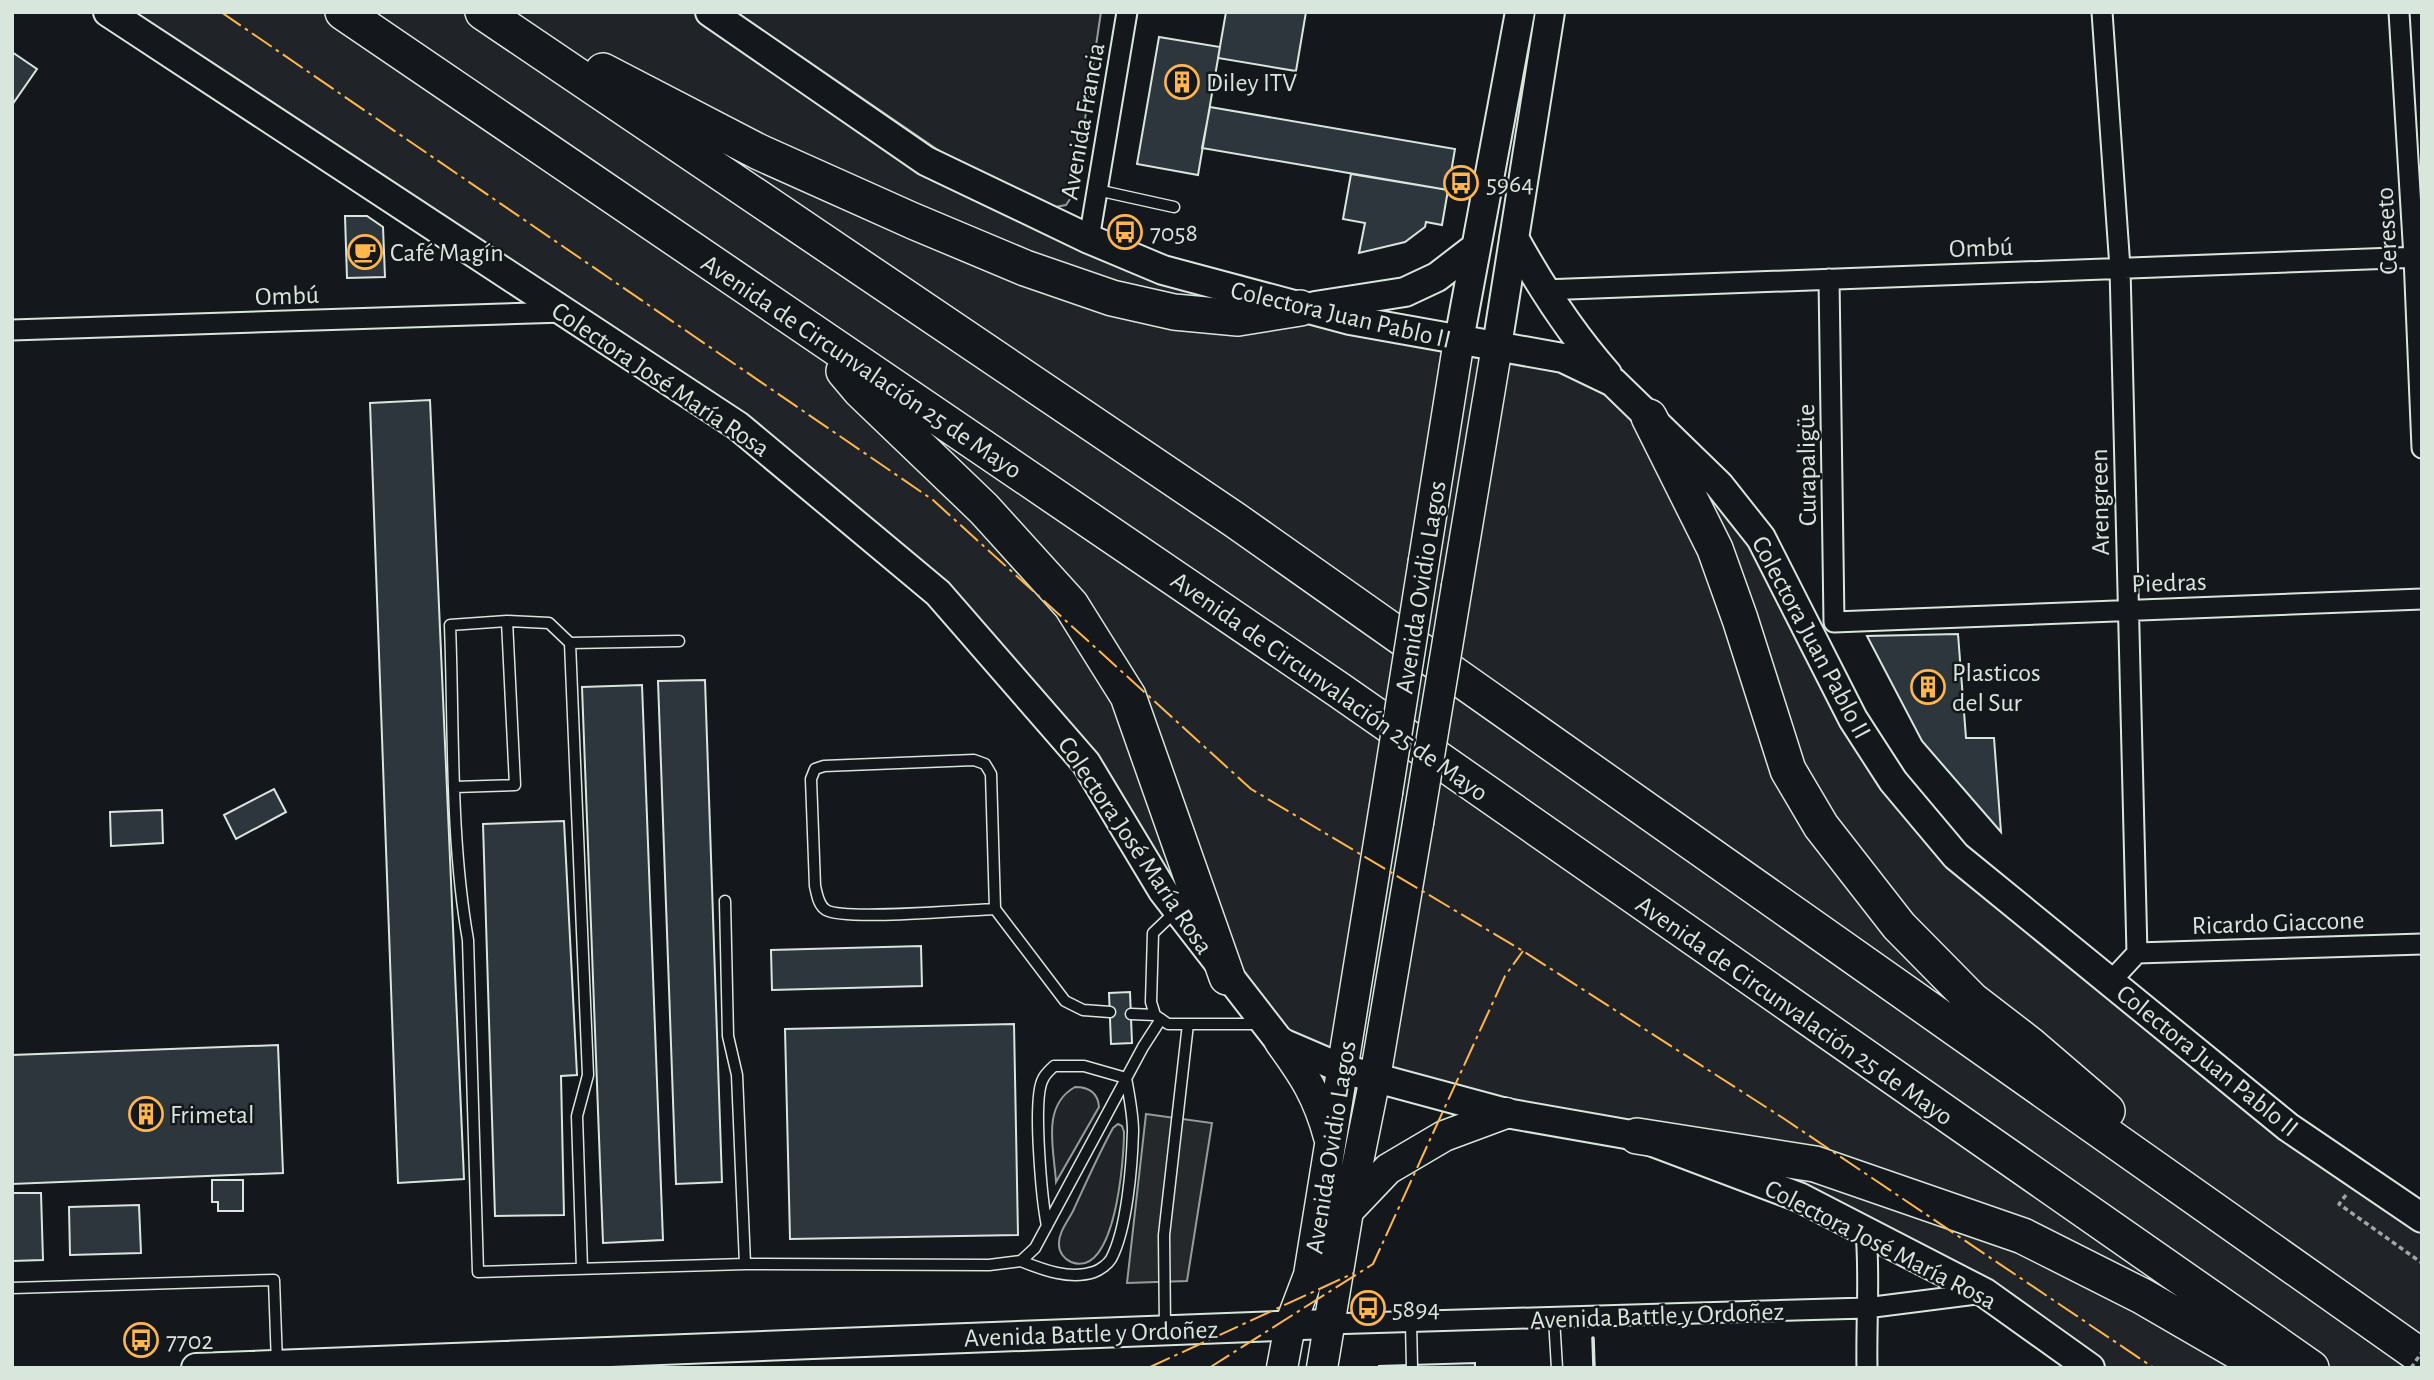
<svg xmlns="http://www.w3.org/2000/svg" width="2434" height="1380" font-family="'Alegreya Sans',sans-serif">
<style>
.green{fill:#202428;stroke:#939e99;stroke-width:2}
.parking{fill:#24282b;stroke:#939e99;stroke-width:2}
.building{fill:#2c363c;stroke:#d8e6dc;stroke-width:2}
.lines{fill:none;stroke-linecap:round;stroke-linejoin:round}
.service-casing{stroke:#d8e6dc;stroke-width:13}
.minor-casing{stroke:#d8e6dc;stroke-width:23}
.secondary-casing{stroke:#d8e6dc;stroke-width:32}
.primary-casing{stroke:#d8e6dc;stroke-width:33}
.motorway-casing{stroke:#d8e6dc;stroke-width:38}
.path{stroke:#9da8a2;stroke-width:3.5;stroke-dasharray:5 3.5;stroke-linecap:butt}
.service{stroke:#14181c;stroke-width:10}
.minor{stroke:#14181c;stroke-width:19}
.secondary{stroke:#14181c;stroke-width:28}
.primary{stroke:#14181c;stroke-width:30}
.motorway{stroke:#14181c;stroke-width:35}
.primary-bridge-casing{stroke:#d8e6dc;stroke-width:33;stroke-linecap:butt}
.path-bridge{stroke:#9da8a2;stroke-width:3.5;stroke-dasharray:5 3.5;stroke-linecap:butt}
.primary-bridge{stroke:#14181c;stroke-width:30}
.wall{stroke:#d8e6dc;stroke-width:3.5}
.power{stroke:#ffb74d;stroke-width:2;stroke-dasharray:24 5 3.5 5;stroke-linecap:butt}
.labels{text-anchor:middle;stroke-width:5;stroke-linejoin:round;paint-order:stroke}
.poi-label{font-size:26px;fill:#d8e6dc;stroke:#14181c;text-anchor:start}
.street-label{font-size:26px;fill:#d8e6dc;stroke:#14181c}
</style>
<rect width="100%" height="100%" fill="#14181c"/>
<path class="green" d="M 108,12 L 710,12 L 926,161 L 1089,239 L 1563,358 L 1719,485 L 1812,641 L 1956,856 L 2422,1218 L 2422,1368 L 2090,1368 L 1799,1197 L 1280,1042 L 1086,763 L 938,593 L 738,426 Z
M 736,12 L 1101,12 L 1074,193 L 1066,205 L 1050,208 L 941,152 Z
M 1075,1087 C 1089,1087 1098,1093 1099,1107 L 1056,1182 C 1054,1149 1041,1106 1075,1087 Z
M 1118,1124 L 1122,1126 L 1124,1132 C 1124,1157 1116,1280 1071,1262 C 1064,1259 1059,1252 1059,1245 C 1058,1233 1068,1221 1073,1211 C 1086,1183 1098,1155 1113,1128 Z"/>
<path class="parking" d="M 1146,1114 L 1212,1123 L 1187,1281 L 1127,1283 Z"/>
<path class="building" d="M 1226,12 L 1306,12 L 1296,71 L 1218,58 Z
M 1159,37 L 1220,47 L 1198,175 L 1137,164 Z
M 12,52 L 37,69 L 12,105 Z
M 1210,107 L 1455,149 L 1448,190 L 1202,148 Z
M 1351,174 L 1448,190 L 1442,225 L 1426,222 L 1425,227 L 1405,242 L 1359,253 L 1365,223 L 1343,219 Z
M 345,216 L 367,216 L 383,227 L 385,277 L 347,278 Z
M 430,400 L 464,1179 L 398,1183 L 370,403 Z
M 1958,634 L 1966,738 L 1994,738 L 2001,832 L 1922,741 L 1867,636 Z
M 705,680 L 722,1182 L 676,1184 L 658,681 Z
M 642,685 L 663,1240 L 603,1243 L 582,687 Z
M 274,789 L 286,812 L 236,839 L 224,815 Z
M 162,810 L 163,843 L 111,846 L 110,812 Z
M 564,821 L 577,1075 L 561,1076 L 564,1215 L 495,1216 L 483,824 Z
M 921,946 L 922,986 L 772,990 L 771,950 Z
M 1130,992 L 1132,1043 L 1111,1044 L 1109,993 Z
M 1014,1024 L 1018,1235 L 790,1239 L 785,1029 Z
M 278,1045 L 283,1173 L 12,1184 L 12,1055 Z
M 212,1180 L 243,1180 L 243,1211 L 218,1211 L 218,1202 L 212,1202 Z
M 12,1193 L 41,1193 L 43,1260 L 12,1261 Z
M 139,1205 L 141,1253 L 70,1255 L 69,1207 Z
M 1475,1363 L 1475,1368 L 1379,1368 L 1379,1366 Z"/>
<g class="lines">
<g class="service-casing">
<path id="service" d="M 1097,190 L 1174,207
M 679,641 L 570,643 L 549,623 L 507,621 L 450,625 C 454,729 450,837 468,940 L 478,1272 L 745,1264 L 989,1265 L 1021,1261 L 1035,1248 L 1143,1047 L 1161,1019
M 570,643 L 588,1075 L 577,1116 L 582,1269
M 455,787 L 515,785 L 507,621
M 725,901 L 728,1036 L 737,1075 L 745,1264
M 995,909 C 967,910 844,921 826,910 C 818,905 817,894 815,886 L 811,779 L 815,769 L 824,766 L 974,760 L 985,764 L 991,774 L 995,909 L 1065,1001 L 1083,1010 L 1110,1012
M 1131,1014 L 1155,1015 L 1168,1024 L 1262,1024
M 1155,1015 L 1151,1002 L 1153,933 L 1176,911
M 1021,1261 C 1043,1270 1070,1280 1094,1272 C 1100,1270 1108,1264 1111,1259 C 1127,1229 1132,1166 1133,1131 C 1133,1114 1129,1095 1126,1078 L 1084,1066 L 1054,1066 C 1050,1070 1045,1074 1043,1079 C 1032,1098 1042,1201 1047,1226
M 12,1288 L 274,1280 L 277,1364
M 1554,1318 L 1557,1368
M 1411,1322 L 1412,1368
M 1165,1327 L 1164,1235 L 1188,1024"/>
</g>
<g class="minor-casing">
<path id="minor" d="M 2102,12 L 2120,268 L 2137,953 L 2111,981
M 2399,12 L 2414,257 L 2422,448
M 1089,239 L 1127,12
M 1829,279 L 1834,622
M 1543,290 L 2422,257
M 12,330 L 564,312
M 1834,622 L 2422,599
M 2137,953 L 2422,944
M 1866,1232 C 1870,1277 1866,1322 1867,1368
M 1328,1324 L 1866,1308 L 1984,1293"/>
</g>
<g class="secondary-casing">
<path id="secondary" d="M 108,12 L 738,426 L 938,593 L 1086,763 L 1163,891 L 1280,1042 L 1343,1069 L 1506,1113 L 1637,1136 L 1799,1197 L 1985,1293 L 2090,1368
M 710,12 L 926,161 L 1089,239 L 1163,270 L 1350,320 L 1563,358 L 1613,382 L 1719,485 L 1761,538 L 1853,719 L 1893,781 L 1956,856 L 2288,1127 L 2422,1218
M 1514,238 C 1541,287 1570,332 1607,374
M 1315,306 L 1405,292 L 1437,277 L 1476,247
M 1459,340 L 1520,12
M 1497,346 L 1550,12
M 196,1368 L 1328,1324"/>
</g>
<g class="primary-casing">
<path id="primary" d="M 1424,560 L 1459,340
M 1457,586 L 1497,346
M 1280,1042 C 1304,1075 1318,1096 1329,1137
M 1348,1211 L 1388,1169 L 1444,1136 L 1506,1113
M 1282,1368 L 1290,1325 L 1309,1275 L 1387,793
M 1322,1368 L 1348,1211 L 1375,1078 L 1418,823"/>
</g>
<g class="motorway-casing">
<path id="motorway" d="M 343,12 L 1339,690 L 2311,1368
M 483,12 L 1235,520 L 2422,1357
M 603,71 L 759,152 L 913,221 L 1025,268 L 1112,298 L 1174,312 L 1238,318 L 1300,308
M 844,371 L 860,390 L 984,509 L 1071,605 L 1128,696 L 1227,977
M 1649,417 L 1715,549 L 1740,619 L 1788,770 L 1821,826 L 1899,926 L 1972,1000 L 2029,1044 L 2107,1111
M 1637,1136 L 1815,1164 L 2023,1236 L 2142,1296 L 2266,1368"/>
</g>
<path class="path" d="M 2346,1195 L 2339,1204 L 2422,1263"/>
<use href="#service" class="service"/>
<use href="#minor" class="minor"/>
<use href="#secondary" class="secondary"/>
<use href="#primary" class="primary"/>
<use href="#motorway" class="motorway"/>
<g class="primary-bridge-casing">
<path id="primary-bridge" d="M 1387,793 L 1424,560
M 1418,823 L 1457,586"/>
</g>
<path class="path-bridge" d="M 2411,1368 L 2422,1352"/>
<use href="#primary-bridge" class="primary-bridge"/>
<path class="wall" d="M 1593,1338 L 1594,1368"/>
<path class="power" d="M 221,12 L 933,500 L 1251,789 L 1523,951 L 1783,1118 L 2154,1368
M 1148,1368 L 1354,1273
M 1209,1368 L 1373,1264 L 1505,976 L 1523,951"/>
</g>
<defs>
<g id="building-ring" transform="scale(1.75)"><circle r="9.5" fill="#14181c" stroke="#ffb74d" stroke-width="1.5"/><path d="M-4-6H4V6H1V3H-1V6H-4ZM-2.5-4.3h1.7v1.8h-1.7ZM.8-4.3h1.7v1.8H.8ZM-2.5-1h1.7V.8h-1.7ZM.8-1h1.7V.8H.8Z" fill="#ffb74d"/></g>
<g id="bus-ring" transform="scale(1.75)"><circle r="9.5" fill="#14181c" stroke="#ffb74d" stroke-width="1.5"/><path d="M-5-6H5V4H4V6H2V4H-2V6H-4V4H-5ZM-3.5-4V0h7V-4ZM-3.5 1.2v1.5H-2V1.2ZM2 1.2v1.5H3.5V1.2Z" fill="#ffb74d"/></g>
<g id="cafe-ring" transform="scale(1.75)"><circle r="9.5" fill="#14181c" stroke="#ffb74d" stroke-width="1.5"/><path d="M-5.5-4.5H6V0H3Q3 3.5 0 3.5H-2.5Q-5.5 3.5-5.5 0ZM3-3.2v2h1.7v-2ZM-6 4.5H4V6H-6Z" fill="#ffb74d"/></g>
</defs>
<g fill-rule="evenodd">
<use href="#building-ring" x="1182" y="82"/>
<use href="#bus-ring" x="1461" y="183"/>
<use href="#bus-ring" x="1125" y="232"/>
<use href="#cafe-ring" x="365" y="252"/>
<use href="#building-ring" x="1928" y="687"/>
<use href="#building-ring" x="146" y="1114"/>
<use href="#bus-ring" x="1368" y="1308"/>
<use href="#bus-ring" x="141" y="1340"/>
</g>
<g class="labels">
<g class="poi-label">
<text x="1206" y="91">Diley ITV</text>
<text x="1486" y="192">5964</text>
<text x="1150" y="241">7058</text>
<text x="390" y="261">Café Magín</text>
<text x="1952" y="681">Plasticos<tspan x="1952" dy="30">del Sur</tspan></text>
<text x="170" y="1123">Frimetal</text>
<text x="1392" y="1317">5894</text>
<text x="166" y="1349">7702</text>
</g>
<g class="street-label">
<text transform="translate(1082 121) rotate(-80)" y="9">Avenida Francia</text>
<text transform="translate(2386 231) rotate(-93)" y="9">Cereseto</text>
<text transform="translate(1981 247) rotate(-2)" y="9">Ombú</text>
<text transform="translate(287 295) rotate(-2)" y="9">Ombú</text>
<text transform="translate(1341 314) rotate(13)" y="9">Colectora Juan Pablo II</text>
<text transform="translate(862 366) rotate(34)" y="9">Avenida de Circunvalación 25 de Mayo</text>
<text transform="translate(661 379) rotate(34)" y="9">Colectora José María Rosa</text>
<text transform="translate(1806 465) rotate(-91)" y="9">Curapaligüe</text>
<text transform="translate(2099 502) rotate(-91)" y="9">Arengreen</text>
<text transform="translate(2169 582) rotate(-2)" y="9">Piedras</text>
<text transform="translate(1420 587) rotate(-81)" y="9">Avenida Ovidio Lagos</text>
<text transform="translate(1812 637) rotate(62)" y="9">Colectora Juan Pablo II</text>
<text transform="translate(1330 686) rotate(35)" y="9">Avenida de Circunvalación 25 de Mayo</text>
<text transform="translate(1136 845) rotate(56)" y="9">Colectora José María Rosa</text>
<text transform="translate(2278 922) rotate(-2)" y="9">Ricardo Giaccone</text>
<text transform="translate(1795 1010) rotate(35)" y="9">Avenida de Circunvalación 25 de Mayo</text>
<text transform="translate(2208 1060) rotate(39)" y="9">Colectora Juan Pablo II</text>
<text transform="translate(1330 1147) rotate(-81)" y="9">Avenida Ovidio Lagos</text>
<text transform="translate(1881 1244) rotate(27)" y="9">Colectora José María Rosa</text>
<text transform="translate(1657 1315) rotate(-2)" y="9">Avenida Battle y Ordoñez</text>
<text transform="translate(1091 1333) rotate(-2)" y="9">Avenida Battle y Ordoñez</text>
</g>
</g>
<rect width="2434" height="1380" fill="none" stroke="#d8e6dc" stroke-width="28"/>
</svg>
